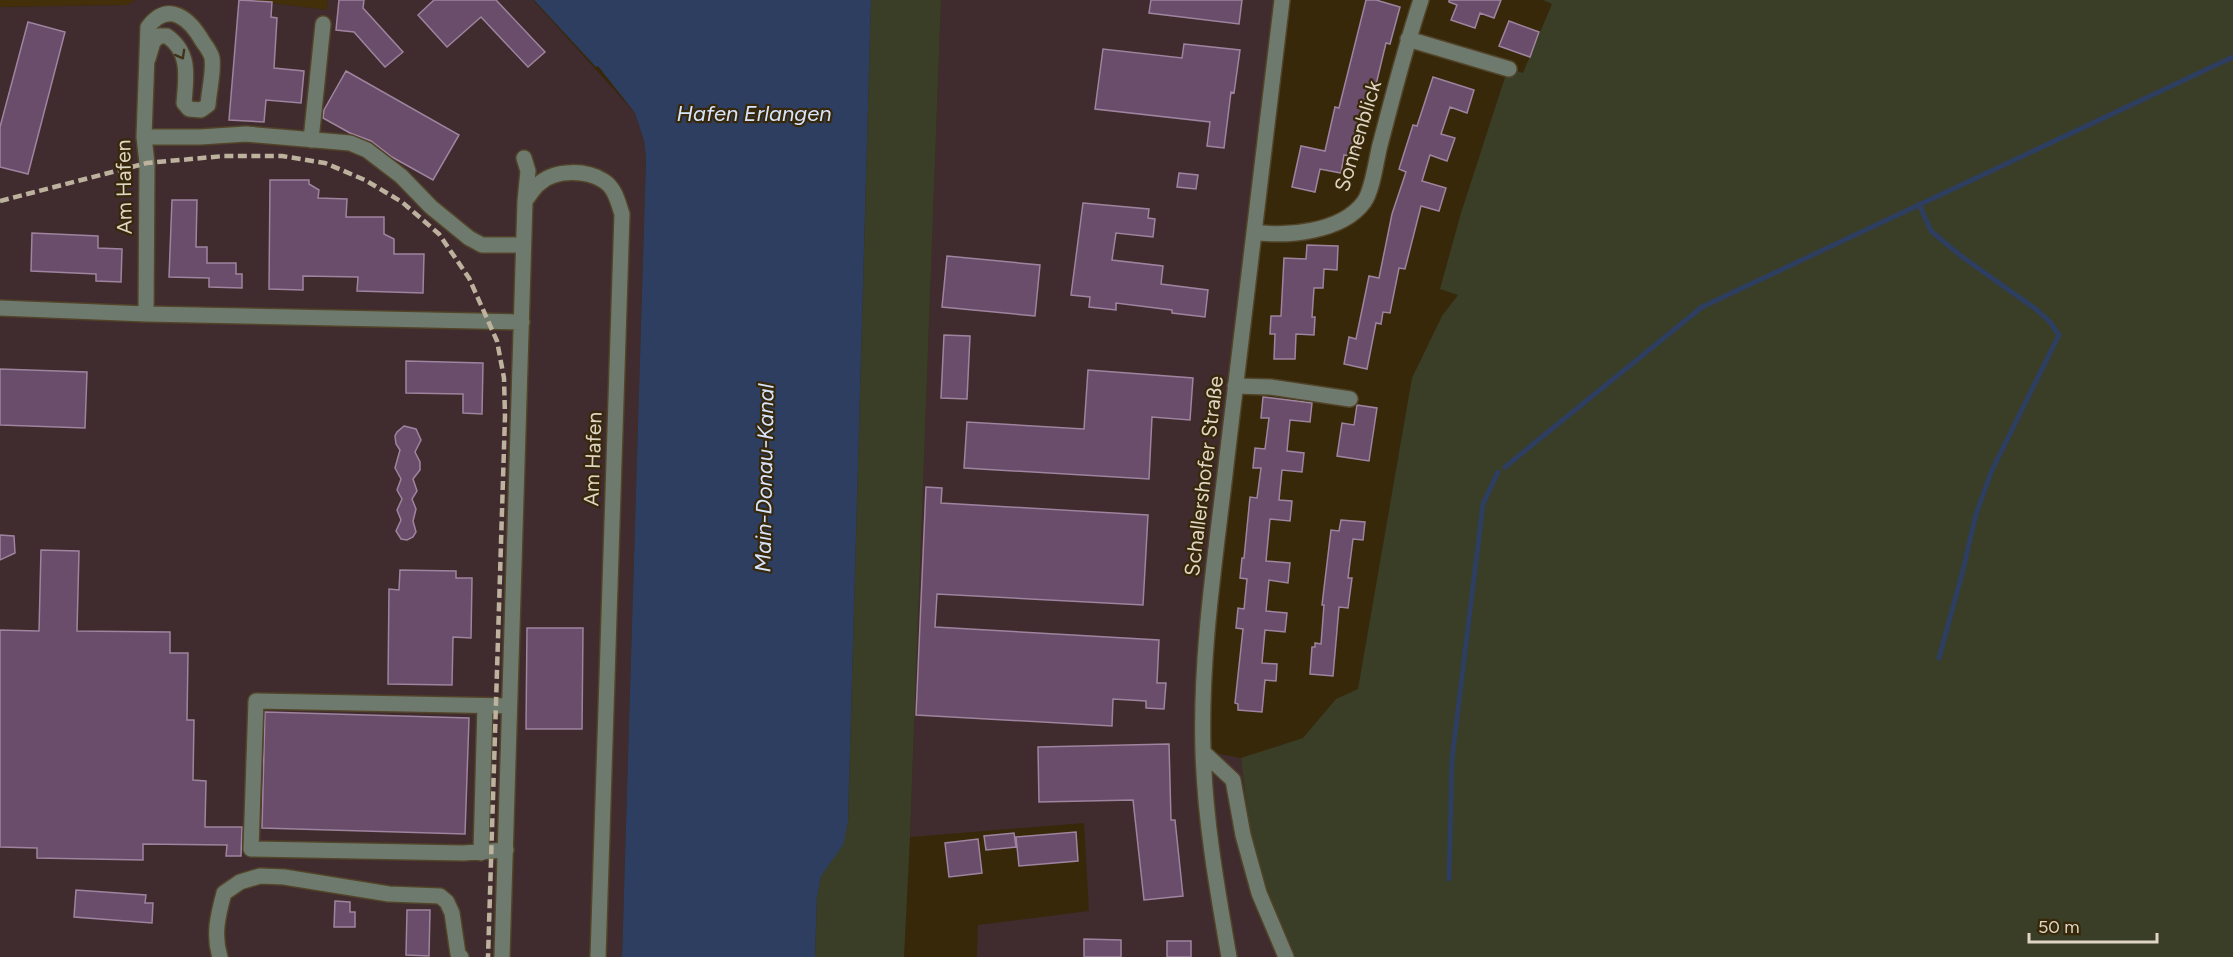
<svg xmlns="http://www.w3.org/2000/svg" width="2233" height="957" font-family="Figtree,sans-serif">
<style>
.built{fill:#432f09}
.industrial{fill:#402c2e}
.green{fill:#3a3e27}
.water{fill:#2e3e60}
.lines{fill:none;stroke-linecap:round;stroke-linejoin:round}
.stream{stroke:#2e3e60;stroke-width:5}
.building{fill:#6a4c6b;stroke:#9e849e;stroke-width:1.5}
.minor-casing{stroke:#524428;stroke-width:18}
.minor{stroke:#6f7a6e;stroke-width:15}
.rail{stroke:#bdb29e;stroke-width:4.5;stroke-dasharray:9 4.5;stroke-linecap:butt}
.oneway{stroke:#3f3419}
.labels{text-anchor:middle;stroke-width:4.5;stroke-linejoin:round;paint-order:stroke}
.street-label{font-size:21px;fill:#dfd5c4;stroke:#37280a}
.water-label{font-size:22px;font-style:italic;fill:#d7e4fd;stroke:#37280a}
</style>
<rect width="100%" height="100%" fill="#37280a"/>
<path class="built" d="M 0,0 L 136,0 L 127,5 L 0,7 Z
M 247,0 L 328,0 L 327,10 Z"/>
<path class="industrial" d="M 136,0 L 247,0 L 327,10 L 328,0 L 533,0 L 635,113 L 644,141 L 646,158 L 622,957 L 0,957 L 0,7 L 127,5 Z
M 941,0 L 1276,0 L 1198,750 L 1241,758 L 1250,835 L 1265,892 L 1293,957 L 977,957 L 978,925 L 1089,911 L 1084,823 L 910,837 Z"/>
<path class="green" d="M 871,0 L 941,0 L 910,837 L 904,957 L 815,957 L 817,898 L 821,875 L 842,845 L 848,822 Z
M 1543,0 L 2233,0 L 2233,957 L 1293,957 L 1265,892 L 1250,835 L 1241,758 L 1303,738 L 1336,699 L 1358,689 L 1412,378 L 1442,316 L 1458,295 L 1440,289 L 1461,213 L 1508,68 L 1523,73 L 1552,4 Z"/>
<path class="water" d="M 534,0 L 871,0 L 848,822 L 843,845 L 821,876 L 817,898 L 815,957 L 622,957 L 646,158 L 644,141 L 635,113 L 598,66 L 596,67 Z"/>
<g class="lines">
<path class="stream" d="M 1919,204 L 1931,231 L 1961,256 L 2037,310 L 2050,322 L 2059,335 L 1992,470 L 1976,514 L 1962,574 L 1939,658
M 1505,467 L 1702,307 L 2233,57
M 1449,879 L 1452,759 L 1483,504 L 1498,472"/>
</g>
<path class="building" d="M 239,0 L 272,2 L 271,17 L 277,18 L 274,68 L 304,71 L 301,103 L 266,100 L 264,122 L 229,120 Z
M 339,0 L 364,0 L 363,8 L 403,52 L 385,67 L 354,32 L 336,30 Z
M 434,0 L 496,0 L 545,52 L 528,67 L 481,17 L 447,47 L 418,15 Z
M 1151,0 L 1242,0 L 1239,24 L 1149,13 Z
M 1366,0 L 1376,0 L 1400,7 L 1390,44 L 1386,43 L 1374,93 L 1368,92 L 1354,157 L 1344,155 L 1341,173 L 1320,169 L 1315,192 L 1292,187 L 1301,146 L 1325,151 L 1335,107 L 1339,108 Z
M 1449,0 L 1501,0 L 1494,18 L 1480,13 L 1475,28 L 1451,20 L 1457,5 L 1449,2 Z
M 1509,21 L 1539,32 L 1530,57 L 1499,46 Z
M 28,22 L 65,32 L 28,174 L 0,167 L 0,127 Z
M 1184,44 L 1240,50 L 1234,93 L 1231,92 L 1224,148 L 1207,146 L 1210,122 L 1095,109 L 1103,49 L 1182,58 Z
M 346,71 L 459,135 L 433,180 L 392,157 L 371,141 L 350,133 L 323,118 L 324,110 Z
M 1433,77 L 1474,90 L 1467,113 L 1450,107 L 1441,134 L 1455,138 L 1447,161 L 1430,155 L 1422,181 L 1446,188 L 1439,211 L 1421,206 L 1405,269 L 1399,268 L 1390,313 L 1383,312 L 1381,324 L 1376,323 L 1367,369 L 1344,364 L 1349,337 L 1356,339 L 1369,276 L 1379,278 L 1392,214 L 1406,172 L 1399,169 L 1413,125 L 1417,126 Z
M 1179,173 L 1198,175 L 1196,189 L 1177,187 Z
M 270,180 L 309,180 L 309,184 L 319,190 L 318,198 L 347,199 L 346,217 L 384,217 L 384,234 L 394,239 L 394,254 L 424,254 L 423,293 L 357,291 L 358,277 L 303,276 L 303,290 L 269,289 Z
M 172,200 L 197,200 L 196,247 L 207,247 L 207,263 L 236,263 L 236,274 L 242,274 L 242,288 L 209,287 L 209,278 L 169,277 Z
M 1083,203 L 1149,209 L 1148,218 L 1155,219 L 1153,237 L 1116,233 L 1112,260 L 1163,266 L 1161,284 L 1208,290 L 1205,317 L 1172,313 L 1172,310 L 1116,303 L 1116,310 L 1089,307 L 1090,297 L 1071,295 Z
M 32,233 L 98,236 L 98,248 L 122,249 L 121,282 L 96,281 L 96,274 L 31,271 Z
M 1307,245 L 1338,246 L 1337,270 L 1324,269 L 1323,288 L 1314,288 L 1312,317 L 1315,317 L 1314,335 L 1296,334 L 1295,359 L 1274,359 L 1275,334 L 1270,334 L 1271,316 L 1281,316 L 1284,258 L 1306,259 Z
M 947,256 L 1040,265 L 1035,316 L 942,307 Z
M 944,335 L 970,336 L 967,399 L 941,398 Z
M 406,361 L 483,363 L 482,414 L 463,413 L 463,394 L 406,393 Z
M 0,369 L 87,372 L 85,428 L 0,425 Z
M 1088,370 L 1193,378 L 1190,420 L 1152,417 L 1149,479 L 964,468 L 967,422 L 1084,429 Z
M 1263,397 L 1312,403 L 1310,422 L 1290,420 L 1287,451 L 1304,453 L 1302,472 L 1282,470 L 1279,500 L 1292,501 L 1290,521 L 1270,519 L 1266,561 L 1290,563 L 1288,583 L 1269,580 L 1266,611 L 1287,613 L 1285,632 L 1265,630 L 1262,663 L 1277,664 L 1276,681 L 1265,680 L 1262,712 L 1238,710 L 1238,704 L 1235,703 L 1243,629 L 1236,628 L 1238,608 L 1244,609 L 1247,579 L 1240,578 L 1242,558 L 1244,558 L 1250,497 L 1257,498 L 1261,468 L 1253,468 L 1255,448 L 1265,449 L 1269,418 L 1261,418 Z
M 1357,405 L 1377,408 L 1369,461 L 1337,456 L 1342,423 L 1354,425 Z
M 404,426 L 416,429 L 421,440 L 415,452 L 420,462 L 420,470 L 413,479 L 417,491 L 412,499 L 416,509 L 413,521 L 416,532 L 413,537 L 407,540 L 401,539 L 396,531 L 401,520 L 397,510 L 402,499 L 397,490 L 401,479 L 395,468 L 400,450 L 396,444 L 395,436 L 397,432 Z
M 926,487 L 942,488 L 941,503 L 1148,515 L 1143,605 L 937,594 L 935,627 L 1159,640 L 1157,683 L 1166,683 L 1164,709 L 1146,708 L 1146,701 L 1113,699 L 1112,726 L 916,715 Z
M 1341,520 L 1365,522 L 1363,540 L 1353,539 L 1348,578 L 1352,578 L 1348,608 L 1339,607 L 1333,676 L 1310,674 L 1312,647 L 1315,647 L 1315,643 L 1321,644 L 1324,605 L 1322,605 L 1331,530 L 1339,531 Z
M 0,535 L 14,536 L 15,553 L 0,560 Z
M 41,550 L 79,551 L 77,631 L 170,632 L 170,653 L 188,653 L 187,720 L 194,720 L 193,780 L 206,781 L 205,827 L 242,827 L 241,856 L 226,856 L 227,845 L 143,844 L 143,860 L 37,858 L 37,848 L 0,847 L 0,630 L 39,631 Z
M 400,570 L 456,571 L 456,578 L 472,578 L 471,638 L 453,637 L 452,685 L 388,684 L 389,589 L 399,590 Z
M 527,628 L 583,628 L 582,729 L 526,729 Z
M 265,712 L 469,718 L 465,834 L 262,828 Z
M 1169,744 L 1171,820 L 1175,820 L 1183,896 L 1144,900 L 1133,800 L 1039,802 L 1038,747 Z
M 1076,832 L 1078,861 L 1019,866 L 1016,837 Z
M 1014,833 L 1016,847 L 986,850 L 984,836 Z
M 978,839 L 982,873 L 949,877 L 945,843 Z
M 76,890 L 146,895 L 145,903 L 153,903 L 152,923 L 74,917 Z
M 335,901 L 350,902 L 350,912 L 355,912 L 355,927 L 334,927 Z
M 407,910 L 430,910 L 429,956 L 406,955 Z
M 1084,939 L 1121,940 L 1121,957 L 1084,957 Z
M 1167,941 L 1191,941 L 1191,957 L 1167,957 Z"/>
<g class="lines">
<g class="minor-casing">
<path id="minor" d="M 1408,39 L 1509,69
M 144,137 L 200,137 L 246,134 L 350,143 L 367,150 L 401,176 L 431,207 L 469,238 L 482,245 L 523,245
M 311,140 L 323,24
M 524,158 L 528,171 L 525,201
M 1254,232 C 1287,237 1342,232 1364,202 C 1373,189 1376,160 1380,145 C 1393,96 1405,48 1421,0
M 0,308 L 146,314 L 522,322
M 146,314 L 147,163 L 144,137 L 148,27 C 169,0 190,19 203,42 C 206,46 211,53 212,58 C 214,72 209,90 208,105 L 201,110 L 189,109 L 184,103 C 186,77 191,53 167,36 L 159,36 L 153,42 L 148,59
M 1235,386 L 1270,387 L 1350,399
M 1203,752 L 1233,780 L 1243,835 L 1259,893 L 1286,957
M 506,850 L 463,853 L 251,849 L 256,701 L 509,706
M 481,853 L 485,706
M 220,957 C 213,935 218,915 224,893 L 240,882 L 260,876 L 284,877 L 389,894 L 440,896 L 447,902 L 452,913 L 458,954 L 461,957
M 502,957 L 525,201 C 530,195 534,187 540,183 C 556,169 587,170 604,181 C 615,188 618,202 622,214 L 598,957
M 1229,957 C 1217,888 1205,821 1203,751 C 1200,652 1216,554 1227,457 C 1245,304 1264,152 1282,0"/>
</g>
<use href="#minor" class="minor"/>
<path class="rail" d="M 0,201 L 147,163 L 224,156 L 282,156 L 325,163 L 365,180 L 402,202 L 439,234 L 469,278 L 497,341 L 504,378 L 505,416 L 488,957"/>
</g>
<defs><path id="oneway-chevron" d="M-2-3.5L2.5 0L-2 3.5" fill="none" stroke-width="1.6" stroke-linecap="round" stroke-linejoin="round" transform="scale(1.5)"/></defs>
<use class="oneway" href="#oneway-chevron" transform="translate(181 55) rotate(61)"/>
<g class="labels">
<g class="street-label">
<text transform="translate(1358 136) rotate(-73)" y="7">Sonnenblick</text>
<text transform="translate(124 187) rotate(-91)" y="7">Am Hafen</text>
<text transform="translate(593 459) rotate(-88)" y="7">Am Hafen</text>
<text transform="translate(1204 476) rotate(-83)" y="7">Schallershofer Straße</text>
</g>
<g class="water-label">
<text x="754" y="121">Hafen Erlangen</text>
<text transform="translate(764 478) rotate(-89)" y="8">Main-Donau-Kanal</text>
</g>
</g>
<path d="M2029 933v9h128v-9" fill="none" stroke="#dfd5c4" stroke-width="3"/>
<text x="2038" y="933" font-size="18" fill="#dfd5c4" stroke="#37280a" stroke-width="4.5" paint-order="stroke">50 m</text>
</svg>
